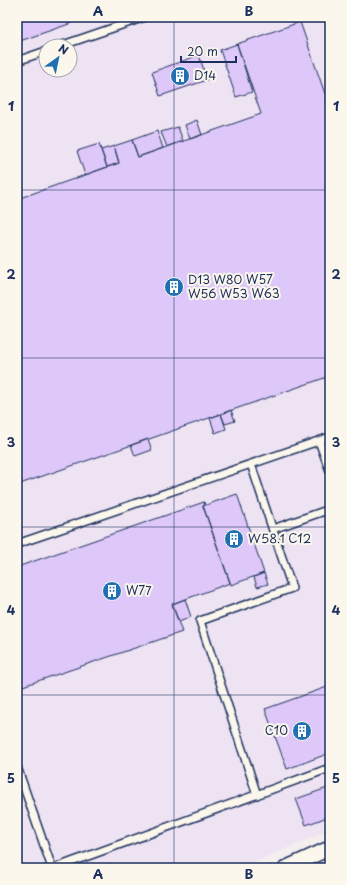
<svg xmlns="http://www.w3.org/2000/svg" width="347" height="885" font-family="'Playpen Sans',sans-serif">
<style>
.built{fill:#eee3f2;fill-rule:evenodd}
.building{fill:#ddc8f9;stroke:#1b2f5e}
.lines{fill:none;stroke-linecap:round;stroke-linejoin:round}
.lane-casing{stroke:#1b2f5e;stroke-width:10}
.street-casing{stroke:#1b2f5e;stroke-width:17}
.lane{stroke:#fbf7ec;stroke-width:7}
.street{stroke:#fbf7ec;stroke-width:14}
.grid{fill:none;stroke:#1b2f5e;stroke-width:1;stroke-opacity:0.55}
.labels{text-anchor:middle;stroke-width:4;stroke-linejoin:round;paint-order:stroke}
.poi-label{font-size:12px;fill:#1b2f5e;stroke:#fbf7ec;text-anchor:start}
.neatline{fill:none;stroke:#1b2f5e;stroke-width:1.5}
.grid-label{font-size:13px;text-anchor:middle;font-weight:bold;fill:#1b2f5e}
</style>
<rect width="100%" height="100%" fill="#f5eeef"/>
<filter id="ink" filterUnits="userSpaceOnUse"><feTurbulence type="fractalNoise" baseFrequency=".025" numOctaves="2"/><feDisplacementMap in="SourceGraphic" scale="8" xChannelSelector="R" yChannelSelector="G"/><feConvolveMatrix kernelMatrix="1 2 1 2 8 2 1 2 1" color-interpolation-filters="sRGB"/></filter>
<g filter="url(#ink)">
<path class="built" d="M 17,17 L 330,17 L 330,830 L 241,868 L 17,868 ZM 46,46 L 70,46 L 70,70 L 46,70 Z"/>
<path class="building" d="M 17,17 L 70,17 L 72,23 L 17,42 Z
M 300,22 L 330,108 L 330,376 L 17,485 L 17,199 L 119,163 L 114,146 L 132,140 L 138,157 L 261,114 L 237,44 Z
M 237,44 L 252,92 L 236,97 L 220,50 Z
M 199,55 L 207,80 L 160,96 L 152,72 Z
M 197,120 L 202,135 L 190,139 L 185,125 Z
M 178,127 L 183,141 L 167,147 L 161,132 Z
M 157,131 L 163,148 L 138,157 L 132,140 Z
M 99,144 L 107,167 L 85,175 L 77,151 Z
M 114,146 L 119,163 L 107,167 L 101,150 Z
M 231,410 L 235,421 L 225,424 L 221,414 Z
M 221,414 L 226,429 L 215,433 L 210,418 Z
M 148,439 L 152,450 L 135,456 L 131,445 Z
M 237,494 L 264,573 L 231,585 L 203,506 Z
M 204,502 L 205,505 L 203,506 L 230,583 L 172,604 L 182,632 L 17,688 L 17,567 Z
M 264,573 L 268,584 L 257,587 L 254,577 Z
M 185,599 L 191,617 L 179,622 L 172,604 Z
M 330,686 L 330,753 L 287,769 L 265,709 Z
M 330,787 L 330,816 L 306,825 L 296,799 Z"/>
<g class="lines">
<g class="lane-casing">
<path id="lane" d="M 60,46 L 145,17
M 17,61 L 46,51
M 319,441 L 330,471
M 251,464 L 292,588 L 200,621 L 257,795
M 273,529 L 330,509
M 17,544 L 330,437
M 17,767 L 52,868
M 55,868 L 330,768"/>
</g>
<g class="street-casing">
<path id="street" d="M 286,868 L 330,848"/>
</g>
<use href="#lane" class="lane"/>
<use href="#street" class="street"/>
</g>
</g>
<path class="grid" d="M 174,17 L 174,868M 17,190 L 330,190M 17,358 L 330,358M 17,527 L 330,527M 17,695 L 330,695"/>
<defs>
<g id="building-disc" transform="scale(1)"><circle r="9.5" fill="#1f6fb2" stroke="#fbf7ec"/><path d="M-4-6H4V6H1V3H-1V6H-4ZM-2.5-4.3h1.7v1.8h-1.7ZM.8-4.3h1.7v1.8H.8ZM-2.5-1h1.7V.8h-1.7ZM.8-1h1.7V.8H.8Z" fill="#fff"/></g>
</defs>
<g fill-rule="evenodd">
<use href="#building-disc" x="180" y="76"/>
<use href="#building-disc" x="174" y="287"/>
<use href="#building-disc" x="234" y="539"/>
<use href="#building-disc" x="112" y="591"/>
<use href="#building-disc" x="302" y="731"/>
</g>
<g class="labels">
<g class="poi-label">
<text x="194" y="80">D14</text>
<text x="188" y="284">D13 W80 W57<tspan x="188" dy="14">W56 W53 W63</tspan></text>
<text x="248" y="543">W58.1 C12</text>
<text x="126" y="595">W77</text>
<text x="288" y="735" text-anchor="end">C10</text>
</g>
</g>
<rect width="347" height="885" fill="none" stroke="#fbf7ec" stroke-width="44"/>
<g transform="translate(58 58) rotate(33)"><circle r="19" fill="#fbf7ec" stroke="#a1a7b3"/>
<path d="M0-3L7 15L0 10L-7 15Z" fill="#1f6fb2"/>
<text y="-6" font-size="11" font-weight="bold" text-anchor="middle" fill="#1b2f5e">N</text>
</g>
<path d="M181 56v6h55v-6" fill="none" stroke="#1b2f5e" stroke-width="2"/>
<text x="187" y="56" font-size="12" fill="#1b2f5e" stroke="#fbf7ec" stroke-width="3" paint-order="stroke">20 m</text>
<rect x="22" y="22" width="303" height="841" class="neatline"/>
<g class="grid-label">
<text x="98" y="16">A</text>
<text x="249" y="16">B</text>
<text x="11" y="111">1</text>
<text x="336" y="111">1</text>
<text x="11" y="279">2</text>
<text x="336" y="279">2</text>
<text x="11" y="447">3</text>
<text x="336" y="447">3</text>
<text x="11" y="615">4</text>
<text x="336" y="615">4</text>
<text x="11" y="783">5</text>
<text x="336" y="783">5</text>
<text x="98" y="879">A</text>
<text x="249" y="879">B</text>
</g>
</svg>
